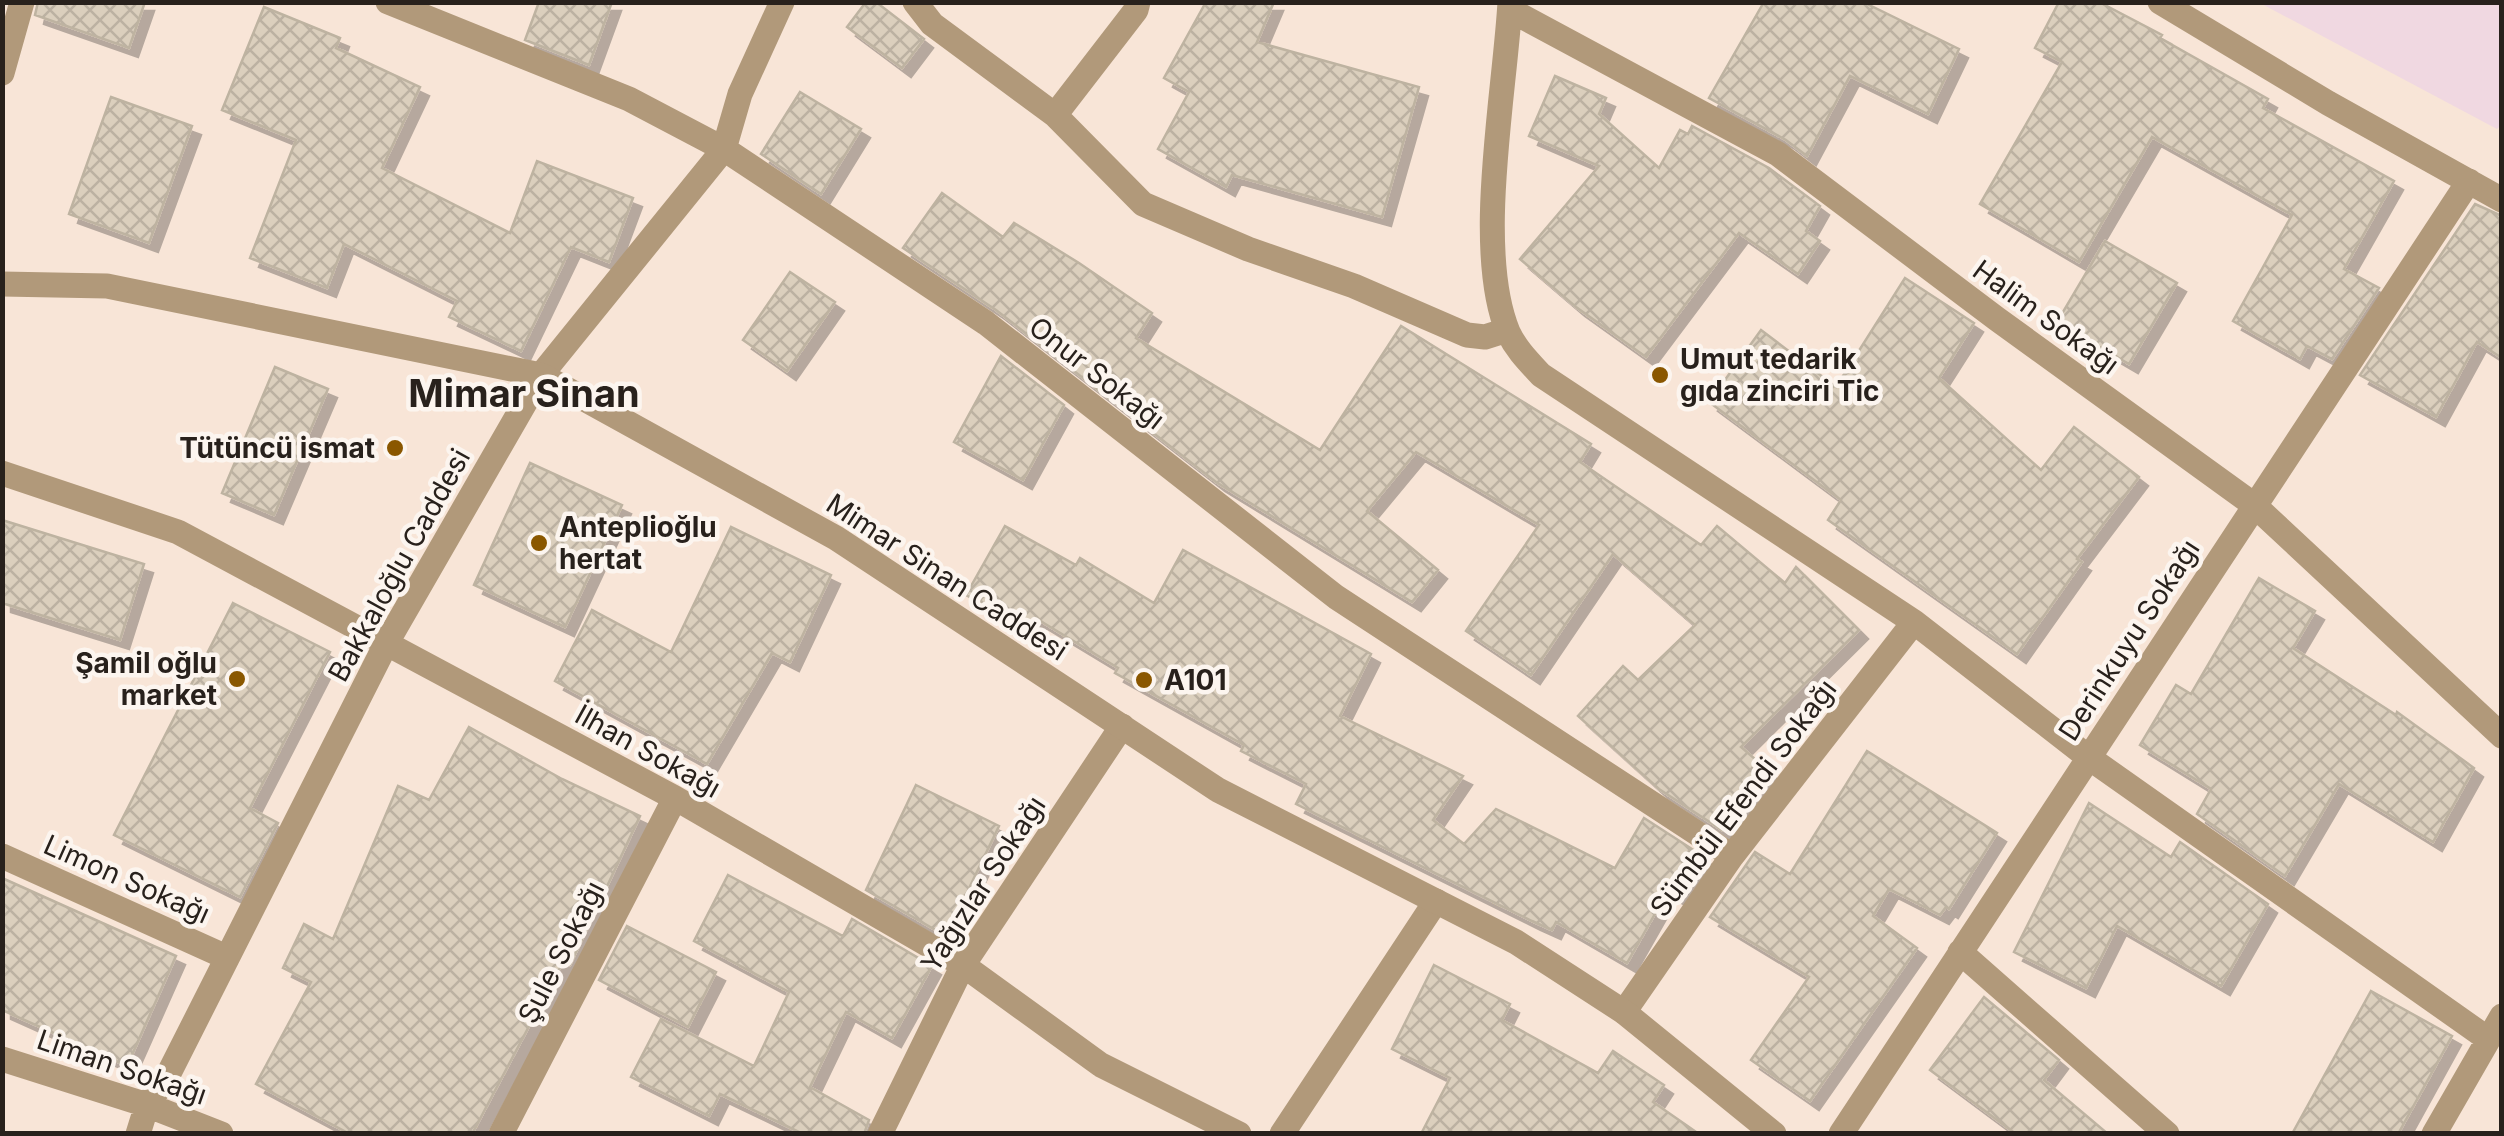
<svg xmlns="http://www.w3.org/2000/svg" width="2504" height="1136" font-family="Inter,sans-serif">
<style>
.education{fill:#f0d8e1}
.building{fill:url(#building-cross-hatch);stroke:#beb3a1;stroke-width:2.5;filter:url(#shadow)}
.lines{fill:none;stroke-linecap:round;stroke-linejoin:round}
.minor{stroke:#b1997a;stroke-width:25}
.tertiary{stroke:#b1997a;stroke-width:25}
.poi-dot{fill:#8a5700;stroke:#fcf5ef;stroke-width:4}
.labels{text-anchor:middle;stroke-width:9;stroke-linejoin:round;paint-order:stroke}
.street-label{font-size:28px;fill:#28211c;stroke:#fcf5ef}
.poi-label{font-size:28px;font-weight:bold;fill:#28211c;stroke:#fcf5ef;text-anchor:start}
.district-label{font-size:38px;font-weight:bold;fill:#28211c;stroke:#fcf5ef}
</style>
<defs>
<pattern id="building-cross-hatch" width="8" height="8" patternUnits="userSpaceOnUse" patternTransform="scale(2.5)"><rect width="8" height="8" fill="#dbcfbd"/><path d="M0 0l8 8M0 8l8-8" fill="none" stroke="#bcb1a2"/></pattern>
<filter id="shadow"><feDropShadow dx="9" dy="9" stdDeviation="0" flood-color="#0004"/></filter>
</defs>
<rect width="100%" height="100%" fill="#f8e5d7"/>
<path class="education" d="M 2260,3 L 2501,3 L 2501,125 L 2497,129 Z"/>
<path class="building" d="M 38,2 L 145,2 L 129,48 L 35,15 Z
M 539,2 L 612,2 L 589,65 L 525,40 Z
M 866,2 L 876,2 L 924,39 L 902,68 L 847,27 Z
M 1206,2 L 1274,2 L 1257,42 L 1419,87 L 1382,217 L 1232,175 L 1226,187 L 1158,149 L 1189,92 L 1164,78 Z
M 1764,2 L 1863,2 L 1959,49 L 1928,114 L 1850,76 L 1807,156 L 1786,140 L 1709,98 Z
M 2059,2 L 2099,2 L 2162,35 L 2160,38 L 2268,99 L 2263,108 L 2394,181 L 2344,269 L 2379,288 L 2332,359 L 2307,346 L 2300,359 L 2233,321 L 2292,215 L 2152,137 L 2079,262 L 1980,204 L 2062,62 L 2035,48 Z
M 264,7 L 340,38 L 336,48 L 420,87 L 382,168 L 510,233 L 537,161 L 633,198 L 609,262 L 571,247 L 521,351 L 449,317 L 457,301 L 344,244 L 327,288 L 250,258 L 296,140 L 222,110 Z
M 1555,76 L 1606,98 L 1599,114 L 1659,168 L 1680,130 L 1688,134 L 1692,126 L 1769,168 L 1820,206 L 1806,231 L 1820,241 L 1798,274 L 1739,233 L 1646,357 L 1576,307 L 1520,259 L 1599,166 L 1529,136 Z
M 800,92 L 861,129 L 821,194 L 761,154 Z
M 111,97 L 192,126 L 149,243 L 69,214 Z
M 942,193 L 1003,237 L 1014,223 L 1079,263 L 1152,313 L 1136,338 L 1320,450 L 1401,326 L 1591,444 L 1580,462 L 1701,545 L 1717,526 L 1785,583 L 1796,567 L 1859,630 L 1741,747 L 1770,772 L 1722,830 L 1659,789 L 1578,716 L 1623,666 L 1638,680 L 1695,625 L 1613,554 L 1531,675 L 1466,631 L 1539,525 L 1416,452 L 1367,511 L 1438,570 L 1412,602 L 1216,482 L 996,310 L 903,248 Z
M 2475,204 L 2502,216 L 2502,358 L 2477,342 L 2436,417 L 2360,375 Z
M 2105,241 L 2177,283 L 2129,364 L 2057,322 Z
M 790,272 L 835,302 L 787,371 L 743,340 Z
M 1905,278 L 1974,323 L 1939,378 L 2041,470 L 2074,427 L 2139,477 L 2077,559 L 2082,562 L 2017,654 L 1828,520 L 1841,500 L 1709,402 L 1761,330 L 1836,387 Z
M 1001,356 L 1064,405 L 1023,480 L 954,442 Z
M 275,367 L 328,389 L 274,515 L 222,493 Z
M 530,463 L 622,505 L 565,627 L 474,585 Z
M 2,520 L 144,564 L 120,640 L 2,603 Z
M 1005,526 L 1076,565 L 1080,558 L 1154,603 L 1183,550 L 1371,654 L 1340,716 L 1463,776 L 1433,820 L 1464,844 L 1496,809 L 1615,868 L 1644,818 L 1709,860 L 1682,900 L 1668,891 L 1627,963 L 1556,922 L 1552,930 L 1532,921 L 1296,804 L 1306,784 L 1241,751 L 1244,745 L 1115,673 L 1118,668 L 1037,619 L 1031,631 L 966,595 Z
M 731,527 L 831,575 L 790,662 L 772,653 L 707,764 L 555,681 L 592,610 L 671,652 Z
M 2259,578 L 2315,611 L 2293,648 L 2396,715 L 2397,712 L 2474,768 L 2433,842 L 2339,784 L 2285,876 L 2197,814 L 2211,789 L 2140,745 L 2176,685 L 2191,694 Z
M 233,603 L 330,652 L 250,808 L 278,823 L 240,897 L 114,835 Z
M 469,727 L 562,779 L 640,816 L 570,965 L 563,962 L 472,1134 L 350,1134 L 256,1084 L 311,982 L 283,968 L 304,924 L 333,939 L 398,786 L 429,800 Z
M 1867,751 L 1997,833 L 1949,909 L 1946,907 L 1940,915 L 1889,889 L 1873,916 L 1917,948 L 1810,1101 L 1751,1060 L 1809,977 L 1710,917 L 1755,852 L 1790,874 Z
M 916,785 L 999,826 L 946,936 L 866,890 Z
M 2089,803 L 2171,857 L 2180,842 L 2268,904 L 2221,986 L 2117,926 L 2086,988 L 2014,952 Z
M 728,875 L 843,936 L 852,919 L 932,966 L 892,1038 L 846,1012 L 810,1087 L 869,1120 L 864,1134 L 803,1134 L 720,1094 L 709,1116 L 631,1077 L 661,1019 L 754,1066 L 789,992 L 694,941 Z
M 2,878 L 176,956 L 127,1066 L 2,1010 Z
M 627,926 L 716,972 L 688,1027 L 599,980 Z
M 1434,965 L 1510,1004 L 1502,1020 L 1598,1073 L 1613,1051 L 1664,1085 L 1653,1102 L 1699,1134 L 1421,1134 L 1450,1078 L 1392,1049 Z
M 2371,991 L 2452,1036 L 2398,1134 L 2292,1134 Z
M 1984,997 L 2059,1060 L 2044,1080 L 2108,1134 L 2016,1134 L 1930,1070 Z"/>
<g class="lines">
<path class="minor" d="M 388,2 L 629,99 L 724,149 L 986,323 L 1336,597 L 1732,856
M 915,2 L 932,24 L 1055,115 L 1143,204 L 1248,249 L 1354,286 L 1467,335 L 1485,337 L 1507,330
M 1510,2 C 1505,93 1474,250 1508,332 C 1516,349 1528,361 1541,375 L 1914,622 L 2088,757 L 2488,1039
M 2160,2 L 2328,103 L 2502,200
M 1510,10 L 1778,154 L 1997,319 L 2254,505 L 2502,736
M 2,73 L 22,2
M 1055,115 L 1136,10 L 1138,2
M 2,473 L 178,532 L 675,798 L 963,965 L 1101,1065 L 1239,1134
M 2,856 L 226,957
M 1960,952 L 2167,1134
M 1624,1012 L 1732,856 L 1914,622
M 2,1059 L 147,1105 L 221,1134
M 138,1134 L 147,1105 L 167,1077 L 386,644 L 541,375 L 724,149 L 740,94 L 782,2
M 501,1134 L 675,798
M 880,1134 L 963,965 L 1122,726
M 1282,1134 L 1436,901
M 1841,1134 L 2469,181
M 2434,1134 L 2502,1016"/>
<path class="tertiary" d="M 2,284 L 107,286 L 541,375 L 836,538 L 1218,790 L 1516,942 L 1624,1012 L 1774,1134"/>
</g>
<g class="poi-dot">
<circle cx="1660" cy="375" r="10"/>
<circle cx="395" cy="448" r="10"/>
<circle cx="539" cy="543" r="10"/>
<circle cx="237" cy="679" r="10"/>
<circle cx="1144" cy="680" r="10"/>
</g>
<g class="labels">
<g class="street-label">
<text transform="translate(2046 317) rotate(36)" y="10">Halim Sokağı</text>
<text transform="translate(1097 373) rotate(38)" y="10">Onur Sokağı</text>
<text transform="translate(399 565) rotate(-61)" y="10">Bakkaloğlu Caddesi</text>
<text transform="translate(947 577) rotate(33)" y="10">Mimar Sinan Caddesi</text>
<text transform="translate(2129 640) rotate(-57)" y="10">Derinkuyu Sokağı</text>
<text transform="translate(648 751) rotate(29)" y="10">İlhan Sokağı</text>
<text transform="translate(1743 798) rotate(-53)" y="10">Sümbül Efendi Sokağı</text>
<text transform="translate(127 879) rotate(24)" y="10">Limon Sokağı</text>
<text transform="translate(983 884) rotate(-57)" y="10">Yağızlar Sokağı</text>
<text transform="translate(561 952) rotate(-63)" y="10">Şule Sokağı</text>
<text transform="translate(122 1067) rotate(19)" y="10">Liman Sokağı</text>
</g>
<g class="poi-label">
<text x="1680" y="369">Umut tedarik<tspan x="1680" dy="32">gıda zinciri Tic</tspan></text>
<text x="375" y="458" text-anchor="end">Tütüncü ismat</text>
<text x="559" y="537">Anteplioğlu<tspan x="559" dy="32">hertat</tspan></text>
<text x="217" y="673" text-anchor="end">Şamil oğlu<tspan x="217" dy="32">market</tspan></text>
<text x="1164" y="690">A101</text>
</g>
<g class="district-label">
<text x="524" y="407">Mimar Sinan</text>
</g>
</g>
<rect width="2504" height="1136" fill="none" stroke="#28211c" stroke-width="10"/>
</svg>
